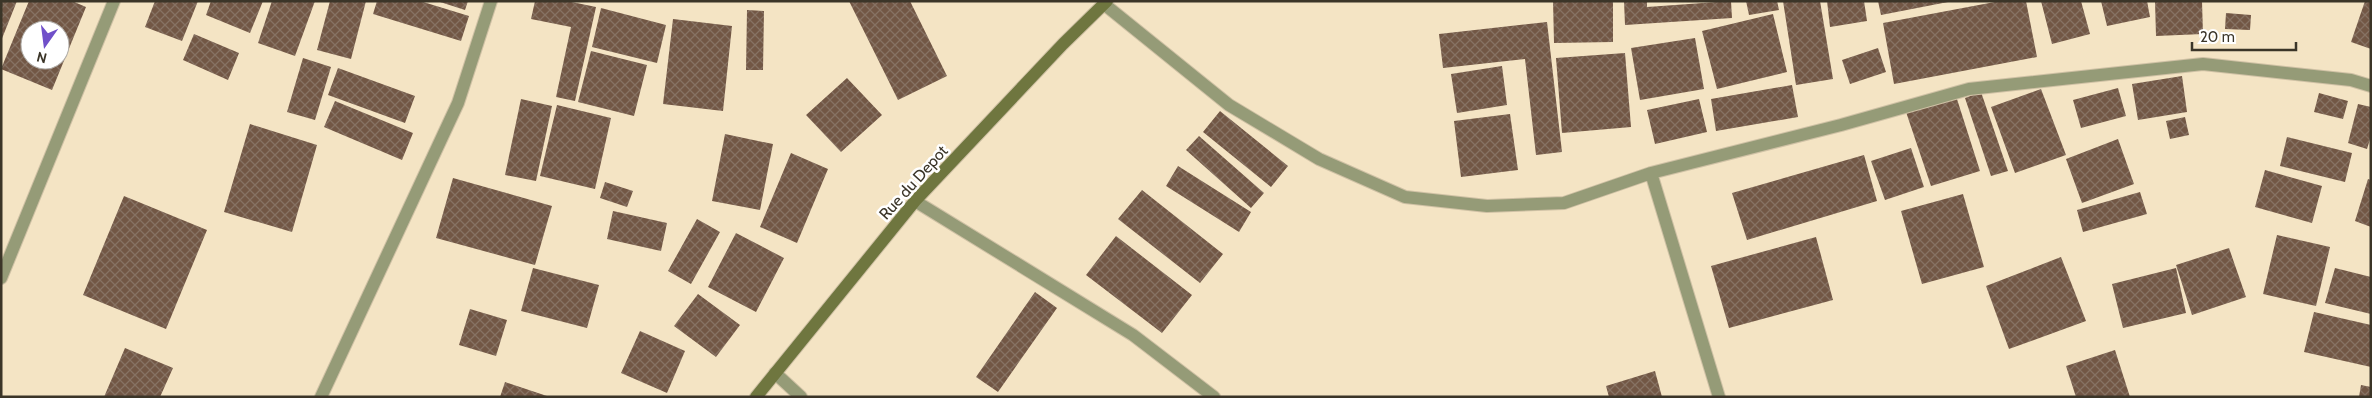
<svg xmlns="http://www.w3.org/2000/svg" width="2372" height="398" font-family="Cabin,sans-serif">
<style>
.building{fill:url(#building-cross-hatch);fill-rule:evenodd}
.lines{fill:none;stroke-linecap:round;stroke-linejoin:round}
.street-casing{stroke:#cfc1a5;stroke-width:14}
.secondary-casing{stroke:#cfc1a5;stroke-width:14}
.street{stroke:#959b77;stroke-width:12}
.secondary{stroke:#6f763f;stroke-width:12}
.labels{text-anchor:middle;stroke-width:5;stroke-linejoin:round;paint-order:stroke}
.street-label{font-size:16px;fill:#3b3528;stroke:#fff}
</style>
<defs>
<pattern id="building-cross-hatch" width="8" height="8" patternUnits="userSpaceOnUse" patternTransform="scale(1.25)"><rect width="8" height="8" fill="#725745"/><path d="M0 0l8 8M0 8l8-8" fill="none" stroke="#867263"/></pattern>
</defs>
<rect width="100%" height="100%" fill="#f4e4c4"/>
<path class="building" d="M 1,1 L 17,1 L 1,41 Z
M 29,1 L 72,1 L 86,7 L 52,90 L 1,69 ZM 30,30 L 60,30 L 60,60 L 30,60 Z
M 155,1 L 198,1 L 182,41 L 145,27 Z
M 211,1 L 263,1 L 250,33 L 206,15 Z
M 272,1 L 315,1 L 295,56 L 258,43 Z
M 330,1 L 366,1 L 351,59 L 317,50 Z
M 377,1 L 420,1 L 469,16 L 461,41 L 373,14 Z
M 437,1 L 468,1 L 465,10 Z
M 535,1 L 567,1 L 596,7 L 575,101 L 556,97 L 571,27 L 531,19 Z
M 849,1 L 910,1 L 947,76 L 898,100 Z
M 1553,1 L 1613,1 L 1613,42 L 1554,43 Z
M 1624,1 L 1647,1 L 1647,7 L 1731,1 L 1732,18 L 1625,25 Z
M 1746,1 L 1777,1 L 1779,10 L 1749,15 Z
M 1783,1 L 1820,1 L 1833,79 L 1796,85 Z
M 1827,1 L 1864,1 L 1867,21 L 1830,27 Z
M 1878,1 L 1947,1 L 1948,2 L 1881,15 Z
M 2000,1 L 2026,1 L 2037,57 L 1894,84 L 1883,23 Z
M 2041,1 L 2081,1 L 2090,34 L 2052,44 Z
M 2101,1 L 2147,1 L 2150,17 L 2107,26 Z
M 2155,1 L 2202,1 L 2203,34 L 2156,36 Z
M 2365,1 L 2371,1 L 2371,49 L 2351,42 Z
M 601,8 L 666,25 L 657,63 L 592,47 Z
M 747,10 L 764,11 L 763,70 L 746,70 Z
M 2226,13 L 2251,15 L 2250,30 L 2225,29 Z
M 1773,14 L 1787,72 L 1717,89 L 1702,31 Z
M 673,19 L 732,26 L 723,111 L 663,104 Z
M 1547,22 L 1562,152 L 1536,155 L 1525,59 L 1443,68 L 1439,34 Z
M 194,34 L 239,53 L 228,80 L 183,60 Z
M 1695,38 L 1704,89 L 1640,100 L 1631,48 Z
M 1878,48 L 1886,72 L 1850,84 L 1842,60 Z
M 591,51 L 647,65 L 634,116 L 578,102 Z
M 1625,53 L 1631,127 L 1562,133 L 1556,58 Z
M 303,58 L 331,67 L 315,120 L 287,112 Z
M 1502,66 L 1507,105 L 1457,113 L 1451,74 Z
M 338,68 L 415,96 L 405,123 L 328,95 Z
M 2182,76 L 2187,112 L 2138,120 L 2132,84 Z
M 847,78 L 882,115 L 841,152 L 806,115 Z
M 1792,85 L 1798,117 L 1716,131 L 1711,99 Z
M 2118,88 L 2126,116 L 2081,128 L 2073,100 Z
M 2041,89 L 2066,155 L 2015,173 L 1991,107 Z
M 1981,92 L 2008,171 L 1991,176 L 1965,98 Z
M 2319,93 L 2348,101 L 2343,119 L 2314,112 Z
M 1956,96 L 1980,171 L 1931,186 L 1906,112 Z
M 521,99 L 552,106 L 536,181 L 505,175 Z
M 1699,99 L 1707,132 L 1655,144 L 1647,110 Z
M 335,101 L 413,133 L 402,160 L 324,127 Z
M 2358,104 L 2371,107 L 2371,136 L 2367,149 L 2348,143 Z
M 557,105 L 611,118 L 595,189 L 540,176 Z
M 1220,111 L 1288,166 L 1271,187 L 1203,132 Z
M 1510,114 L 1518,170 L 1461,177 L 1454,121 Z
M 2185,117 L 2189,135 L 2170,139 L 2166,121 Z
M 250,124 L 317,145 L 292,232 L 224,212 Z
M 725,134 L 773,144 L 760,210 L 712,201 Z
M 1199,136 L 1264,193 L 1251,208 L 1186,150 Z
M 2287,137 L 2352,153 L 2345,182 L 2280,166 Z
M 2118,139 L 2134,184 L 2082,203 L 2066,159 Z
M 1911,148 L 1924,187 L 1885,200 L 1871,161 Z
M 791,153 L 828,169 L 797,243 L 760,227 Z
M 1864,155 L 1877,201 L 1747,240 L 1732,193 Z
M 1178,166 L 1251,212 L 1239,232 L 1166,186 Z
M 2265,170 L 2322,186 L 2312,223 L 2255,207 Z
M 453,178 L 552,206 L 535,265 L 436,238 Z
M 2368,179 L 2371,180 L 2371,227 L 2355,221 Z
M 605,182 L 633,191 L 627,207 L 600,198 Z
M 1142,190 L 1223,254 L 1200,283 L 1118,219 Z
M 2140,192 L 2147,214 L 2083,232 L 2077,210 Z
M 1963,194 L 1984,267 L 1922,284 L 1901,211 Z
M 124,196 L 207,230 L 166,329 L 83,295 Z
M 613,211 L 667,223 L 661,251 L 607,239 Z
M 697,219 L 720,232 L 691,284 L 668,271 Z
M 736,233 L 784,258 L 756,312 L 708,287 Z
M 2277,235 L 2330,247 L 2316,306 L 2263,294 Z
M 1116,236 L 1192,295 L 1162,333 L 1086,275 Z
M 1816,237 L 1833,300 L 1729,328 L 1711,266 Z
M 2229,248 L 2246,297 L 2192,315 L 2176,265 Z
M 2061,257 L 2086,321 L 2009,349 L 1986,286 Z
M 533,268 L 599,285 L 587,328 L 521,311 Z
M 2176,268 L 2186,313 L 2123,328 L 2112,284 Z
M 2335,268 L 2371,277 L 2371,314 L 2325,303 Z
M 1035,292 L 1057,308 L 998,392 L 976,377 Z
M 698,294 L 740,325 L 716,357 L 674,326 Z
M 470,309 L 507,320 L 496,356 L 459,345 Z
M 2314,312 L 2371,325 L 2371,367 L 2304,352 Z
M 640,331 L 685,351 L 667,393 L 621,373 Z
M 125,348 L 173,368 L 160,397 L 104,397 Z
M 2115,350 L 2130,397 L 2076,397 L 2066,366 Z
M 1655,371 L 1662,397 L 1609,397 L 1606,386 Z
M 505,382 L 547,396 L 547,397 L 500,397 Z
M 2361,385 L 2371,387 L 2371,397 L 2359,397 Z"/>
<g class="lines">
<g class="street-casing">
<path id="street" d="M 1104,4 L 1229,105 L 1319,159 L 1405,197 L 1487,206 L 1564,203 L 1651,173 L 1841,125 L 1969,89 L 2203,64 L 2351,80 L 2371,86
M 1651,173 L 1719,397
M 915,201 L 1133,335 L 1214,397
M 1,278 L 114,1
M 775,373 L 801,397
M 321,397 L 458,103 L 491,1"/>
</g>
<g class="secondary-casing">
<path id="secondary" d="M 756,397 L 915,201 L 1063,44 L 1107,1"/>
</g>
<use href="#street" class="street"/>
<use href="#secondary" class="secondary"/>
</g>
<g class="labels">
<g class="street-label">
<text transform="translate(913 182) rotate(-48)" y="6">Rue du Depot</text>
</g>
</g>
<rect width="2372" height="398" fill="none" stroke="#3b3528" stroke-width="5"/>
<g transform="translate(45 45) rotate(194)"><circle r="24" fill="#ffffff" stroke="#b1aea9"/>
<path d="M0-4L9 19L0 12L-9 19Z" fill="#7050c9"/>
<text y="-8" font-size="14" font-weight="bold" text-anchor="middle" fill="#3b3528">N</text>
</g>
<path d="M2192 42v8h104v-8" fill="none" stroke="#3b3528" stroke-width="2.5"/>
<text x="2200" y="42" font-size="15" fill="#3b3528" stroke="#ffffff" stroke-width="4" paint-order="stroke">20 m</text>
</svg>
